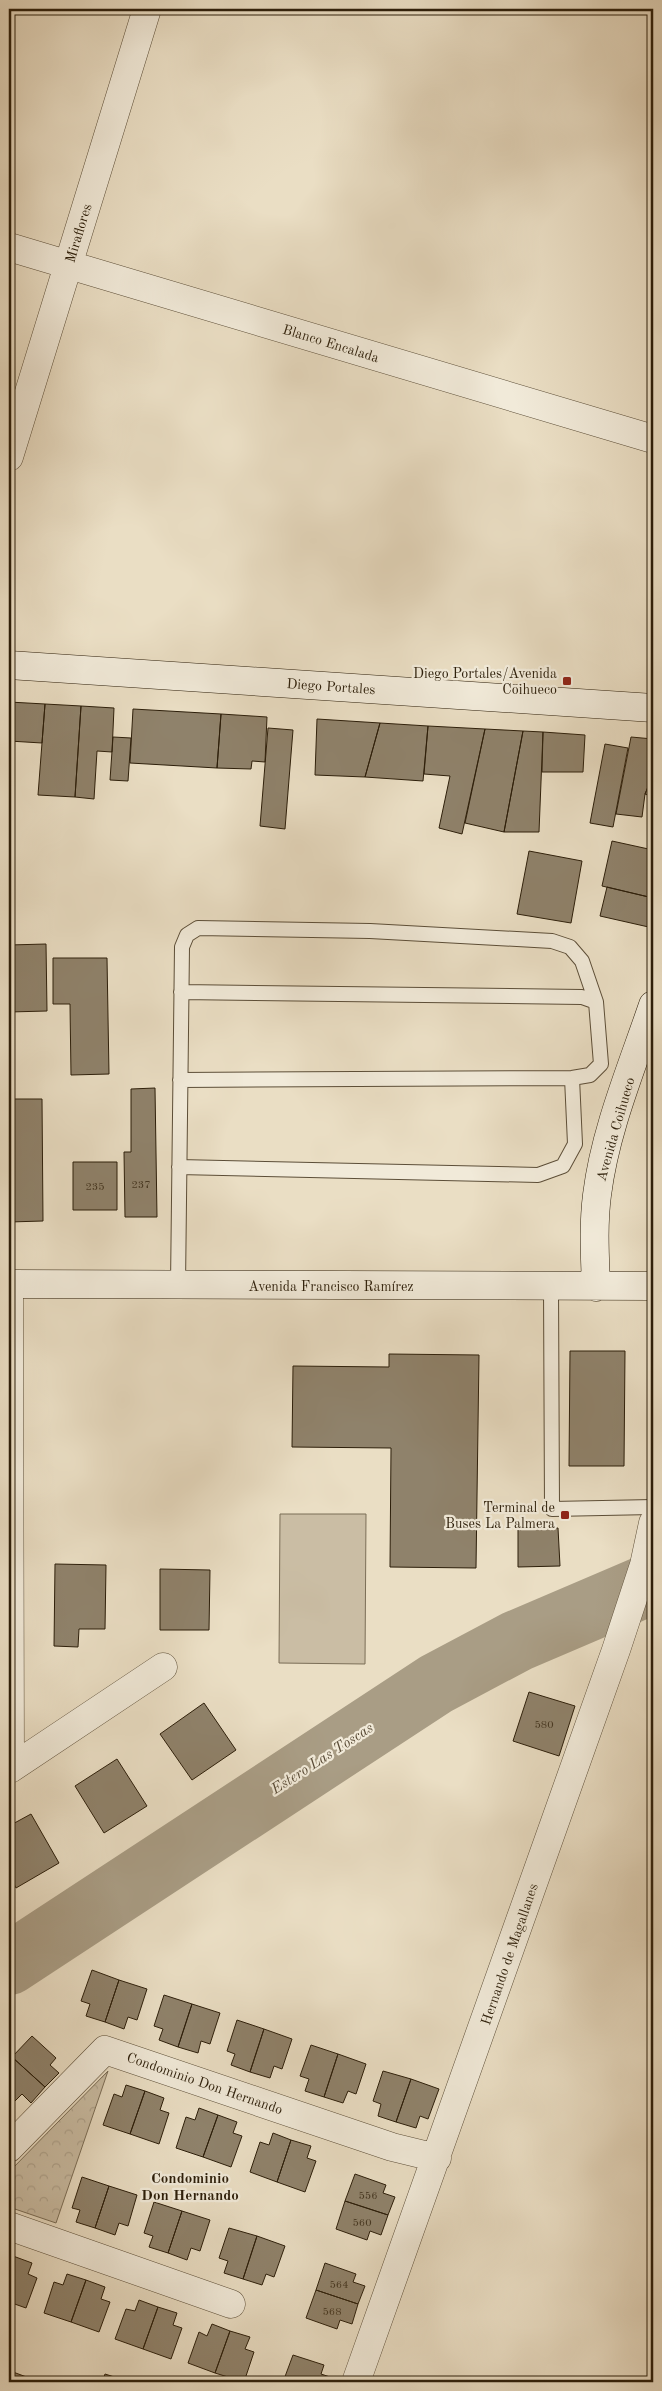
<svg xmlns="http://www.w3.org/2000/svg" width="662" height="2391" font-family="'Old Standard TT',serif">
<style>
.grass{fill:#cabda4;stroke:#7b6e57}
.forest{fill:url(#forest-crowns);stroke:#7b6e57}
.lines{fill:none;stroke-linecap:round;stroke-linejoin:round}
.river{stroke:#a99d85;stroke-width:62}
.building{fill:#8f826b;stroke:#2c1e0a}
.service-casing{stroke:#5c4e38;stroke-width:16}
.minor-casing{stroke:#5c4e38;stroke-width:29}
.secondary-casing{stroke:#2c1e0a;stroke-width:29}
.service{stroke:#f1ead9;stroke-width:14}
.minor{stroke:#f1ead9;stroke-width:28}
.secondary{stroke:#f1ead9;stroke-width:28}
.poi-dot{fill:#8f2418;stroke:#f1ead9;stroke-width:2}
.labels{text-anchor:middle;stroke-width:4.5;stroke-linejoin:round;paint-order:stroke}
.number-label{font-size:11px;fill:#453722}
.street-label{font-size:14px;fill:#2c1e0a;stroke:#f1ead9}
.poi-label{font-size:14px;fill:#2c1e0a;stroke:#f1ead9;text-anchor:end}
.water-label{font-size:15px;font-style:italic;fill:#584a35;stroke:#f1ead9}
.neighbourhood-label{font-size:15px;font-weight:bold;fill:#2c1e0a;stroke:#f1ead9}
</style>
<defs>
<pattern id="forest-crowns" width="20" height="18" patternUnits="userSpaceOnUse" patternTransform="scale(1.25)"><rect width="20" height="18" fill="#cabda4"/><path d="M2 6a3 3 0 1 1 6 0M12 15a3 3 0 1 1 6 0" fill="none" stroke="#aea28c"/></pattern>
</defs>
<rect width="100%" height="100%" fill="#eadec4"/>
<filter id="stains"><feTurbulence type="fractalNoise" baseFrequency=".004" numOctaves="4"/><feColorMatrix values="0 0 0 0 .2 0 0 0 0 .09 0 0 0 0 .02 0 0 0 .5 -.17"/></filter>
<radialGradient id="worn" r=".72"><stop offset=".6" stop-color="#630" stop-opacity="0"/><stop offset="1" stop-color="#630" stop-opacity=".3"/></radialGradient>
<path class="grass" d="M 280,1514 L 366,1514 L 365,1664 L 279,1663 Z"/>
<path class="forest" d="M 108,2071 L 56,2223 L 9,2207 L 9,2172 Z"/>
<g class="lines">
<path class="river" d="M 9,1964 L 436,1684 L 517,1641 L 653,1583"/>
</g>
<path class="building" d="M 9,702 L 45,704 L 42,743 L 9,741 Z
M 45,704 L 81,706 L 75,797 L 38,795 Z
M 81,706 L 114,708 L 112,752 L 97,751 L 94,799 L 75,797 Z
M 133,709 L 221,714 L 217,768 L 130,763 Z
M 221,714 L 267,717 L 265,762 L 252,761 L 251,769 L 217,768 Z
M 317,719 L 380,723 L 365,777 L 315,775 Z
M 380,723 L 428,726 L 423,781 L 365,777 Z
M 428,726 L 485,729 L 462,834 L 439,828 L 450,776 L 424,774 Z
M 268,728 L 293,730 L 285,829 L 260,826 Z
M 485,729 L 523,731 L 504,832 L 465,823 Z
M 523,731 L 543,732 L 539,832 L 504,832 Z
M 543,732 L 585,735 L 583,772 L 542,772 Z
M 113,737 L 131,738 L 128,781 L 110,780 Z
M 631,737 L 653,739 L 653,775 L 645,794 L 642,817 L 616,814 Z
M 605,744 L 628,748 L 613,827 L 590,823 Z
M 653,775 L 653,797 L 645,794 Z
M 612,841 L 653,850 L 653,898 L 602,886 Z
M 529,851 L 582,861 L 571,923 L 517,914 Z
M 607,887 L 653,898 L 653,928 L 600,916 Z
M 46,944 L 47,1011 L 9,1012 L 9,945 Z
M 53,958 L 107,958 L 109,1074 L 71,1075 L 70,1004 L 53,1004 Z
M 155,1088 L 157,1217 L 125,1217 L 124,1152 L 131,1152 L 131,1089 Z
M 9,1099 L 42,1099 L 43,1221 L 9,1222 Z
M 73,1162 L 117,1162 L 117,1210 L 73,1210 Z
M 570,1351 L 625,1351 L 624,1466 L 569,1466 Z
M 389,1354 L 479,1355 L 476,1568 L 390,1567 L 391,1448 L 292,1447 L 293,1366 L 389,1367 Z
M 558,1528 L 560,1566 L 518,1567 L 518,1529 Z
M 55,1564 L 106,1565 L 105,1629 L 79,1629 L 78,1647 L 54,1646 Z
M 160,1569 L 210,1570 L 209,1630 L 160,1630 Z
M 529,1692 L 575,1706 L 559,1756 L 513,1741 Z
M 204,1703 L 236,1750 L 192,1780 L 160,1734 Z
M 117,1759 L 147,1806 L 104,1833 L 75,1786 Z
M 31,1814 L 59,1863 L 16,1888 L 9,1874 L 9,1826 Z
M 92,1970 L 119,1980 L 105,2022 L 86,2016 L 90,2004 L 81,2001 Z
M 119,1980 L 147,1989 L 137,2020 L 128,2017 L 124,2029 L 105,2022 Z
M 164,1995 L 192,2004 L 178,2047 L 159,2040 L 163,2029 L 154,2026 Z
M 192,2004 L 220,2013 L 210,2044 L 201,2041 L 198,2053 L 178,2047 Z
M 237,2020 L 264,2029 L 250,2072 L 231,2065 L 235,2054 L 227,2051 Z
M 264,2029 L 292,2039 L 282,2069 L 274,2066 L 270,2078 L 250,2072 Z
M 32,2036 L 56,2058 L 50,2065 L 59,2073 L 45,2087 L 12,2057 Z
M 311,2045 L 338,2054 L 324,2097 L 305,2091 L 309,2079 L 300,2076 Z
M 338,2054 L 366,2064 L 356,2094 L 348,2091 L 343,2103 L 324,2097 Z
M 12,2057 L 45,2087 L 31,2103 L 22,2094 L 15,2101 L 9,2094 L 9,2060 Z
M 383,2071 L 411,2079 L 396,2122 L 378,2116 L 381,2104 L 373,2101 Z
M 411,2079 L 439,2089 L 428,2119 L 420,2116 L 416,2128 L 396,2122 Z
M 126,2085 L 145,2091 L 130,2134 L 103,2125 L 114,2094 L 122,2097 Z
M 145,2091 L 164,2098 L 160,2110 L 169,2113 L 159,2144 L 130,2134 Z
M 199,2108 L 218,2115 L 203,2157 L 176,2148 L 186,2117 L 195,2120 Z
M 218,2115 L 237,2122 L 233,2133 L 242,2136 L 231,2167 L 203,2157 Z
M 273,2133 L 291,2140 L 277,2182 L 250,2172 L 260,2142 L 269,2145 Z
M 291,2140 L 311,2146 L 307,2158 L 316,2161 L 305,2192 L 277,2182 Z
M 355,2174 L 386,2185 L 383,2193 L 395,2197 L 388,2215 L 345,2201 Z
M 82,2177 L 109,2186 L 95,2228 L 76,2222 L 80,2210 L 72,2208 Z
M 109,2186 L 137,2195 L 128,2226 L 119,2223 L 115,2235 L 95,2228 Z
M 345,2201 L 388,2215 L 381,2235 L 370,2231 L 367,2240 L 336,2229 Z
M 154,2202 L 182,2211 L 168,2253 L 149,2247 L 153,2236 L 144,2233 Z
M 182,2211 L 210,2220 L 200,2251 L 191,2248 L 187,2260 L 168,2253 Z
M 229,2228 L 257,2236 L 243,2279 L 224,2273 L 228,2261 L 219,2258 Z
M 257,2236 L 285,2246 L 274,2277 L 266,2274 L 262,2285 L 243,2279 Z
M 13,2256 L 32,2263 L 28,2274 L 37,2278 L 26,2308 L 9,2302 L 9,2268 Z
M 325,2263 L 356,2274 L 353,2282 L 365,2286 L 358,2304 L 316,2290 Z
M 67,2274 L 86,2280 L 71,2322 L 44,2313 L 54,2282 L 63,2285 Z
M 86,2280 L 105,2287 L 101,2299 L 110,2302 L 99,2332 L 71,2322 Z
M 316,2290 L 358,2304 L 352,2324 L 340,2320 L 337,2329 L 306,2318 Z
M 139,2300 L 158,2307 L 143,2349 L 115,2339 L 126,2309 L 135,2311 Z
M 158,2307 L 177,2313 L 173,2325 L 182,2328 L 171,2359 L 143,2349 Z
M 212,2324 L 230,2331 L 215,2373 L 188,2363 L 199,2332 L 207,2336 Z
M 230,2331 L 250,2337 L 245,2349 L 254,2352 L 244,2382 L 215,2373 Z
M 293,2355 L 324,2365 L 321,2374 L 333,2378 L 331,2382 L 283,2382 Z
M 13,2372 L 40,2382 L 9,2382 Z
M 105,2374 L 130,2382 L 102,2382 Z"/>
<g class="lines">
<g class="service-casing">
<path id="service" d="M 180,1080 L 572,1078 L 590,1075 L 601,1064 L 596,1002 L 582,997 L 181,992
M 179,1167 L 538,1175 L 563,1166 L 575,1144 L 572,1078
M 178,1285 L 182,947 L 187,935 L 198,928 L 370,931 L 552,941 L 570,947 L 582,961 L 596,1002
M 551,1287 L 552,1509 L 653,1507"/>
</g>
<g class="minor-casing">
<path id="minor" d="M 9,247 L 653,439
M 9,457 L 147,9
M 9,1284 L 10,1769 L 163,1667
M 9,2148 L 105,2050 L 392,2147 L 437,2158
M 9,2226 L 231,2304
M 356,2382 L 616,1650 L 644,1565 L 653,1523"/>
</g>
<g class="secondary-casing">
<path id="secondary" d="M 9,665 L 653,708
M 9,1284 L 653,1286
M 596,1287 C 595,1257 593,1226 597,1195 C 605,1130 632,1067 653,1005"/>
</g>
<use href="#service" class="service"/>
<use href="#minor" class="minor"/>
<use href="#secondary" class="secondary"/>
</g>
<g class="poi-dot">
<rect x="562" y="676" width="10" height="10" rx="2.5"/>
<rect x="560" y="1510" width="10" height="10" rx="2.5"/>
</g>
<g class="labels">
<g class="number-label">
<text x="141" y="1188">237</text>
<text x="95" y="1190">235</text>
<text x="544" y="1728">580</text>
<text x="368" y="2199">556</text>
<text x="362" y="2226">560</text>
<text x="339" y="2288">564</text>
<text x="332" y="2315">568</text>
</g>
<g class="street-label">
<text transform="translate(78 233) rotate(-73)" y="5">Miraflores</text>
<text transform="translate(331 343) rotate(17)" y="5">Blanco Encalada</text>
<text transform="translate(331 686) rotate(4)" y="5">Diego Portales</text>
<text transform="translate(615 1129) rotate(-74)" y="5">Avenida Coihueco</text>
<text x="331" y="1291">Avenida Francisco Ramírez</text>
<text transform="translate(509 1954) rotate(-71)" y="5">Hernando de Magallanes</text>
<text transform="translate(205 2083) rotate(19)" y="5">Condominio Don Hernando</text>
</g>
<g class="poi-label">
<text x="557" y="678">Diego Portales/Avenida<tspan x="557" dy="16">Coihueco</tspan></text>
<text x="555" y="1512">Terminal de<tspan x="555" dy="16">Buses La Palmera</tspan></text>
</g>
<g class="water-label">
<text transform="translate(322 1758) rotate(-33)" y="5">Estero Las Toscas</text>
</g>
<g class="neighbourhood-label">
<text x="190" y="2183">Condominio<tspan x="190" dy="17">Don Hernando</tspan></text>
</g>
</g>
<rect width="662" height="2391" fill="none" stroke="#eadec4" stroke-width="30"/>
<rect x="10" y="10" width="642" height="2371" fill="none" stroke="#2c1e0a" stroke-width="2.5"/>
<rect x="15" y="15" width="632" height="2361" fill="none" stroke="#2c1e0a"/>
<rect width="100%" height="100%" filter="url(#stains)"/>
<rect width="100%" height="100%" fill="url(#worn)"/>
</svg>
